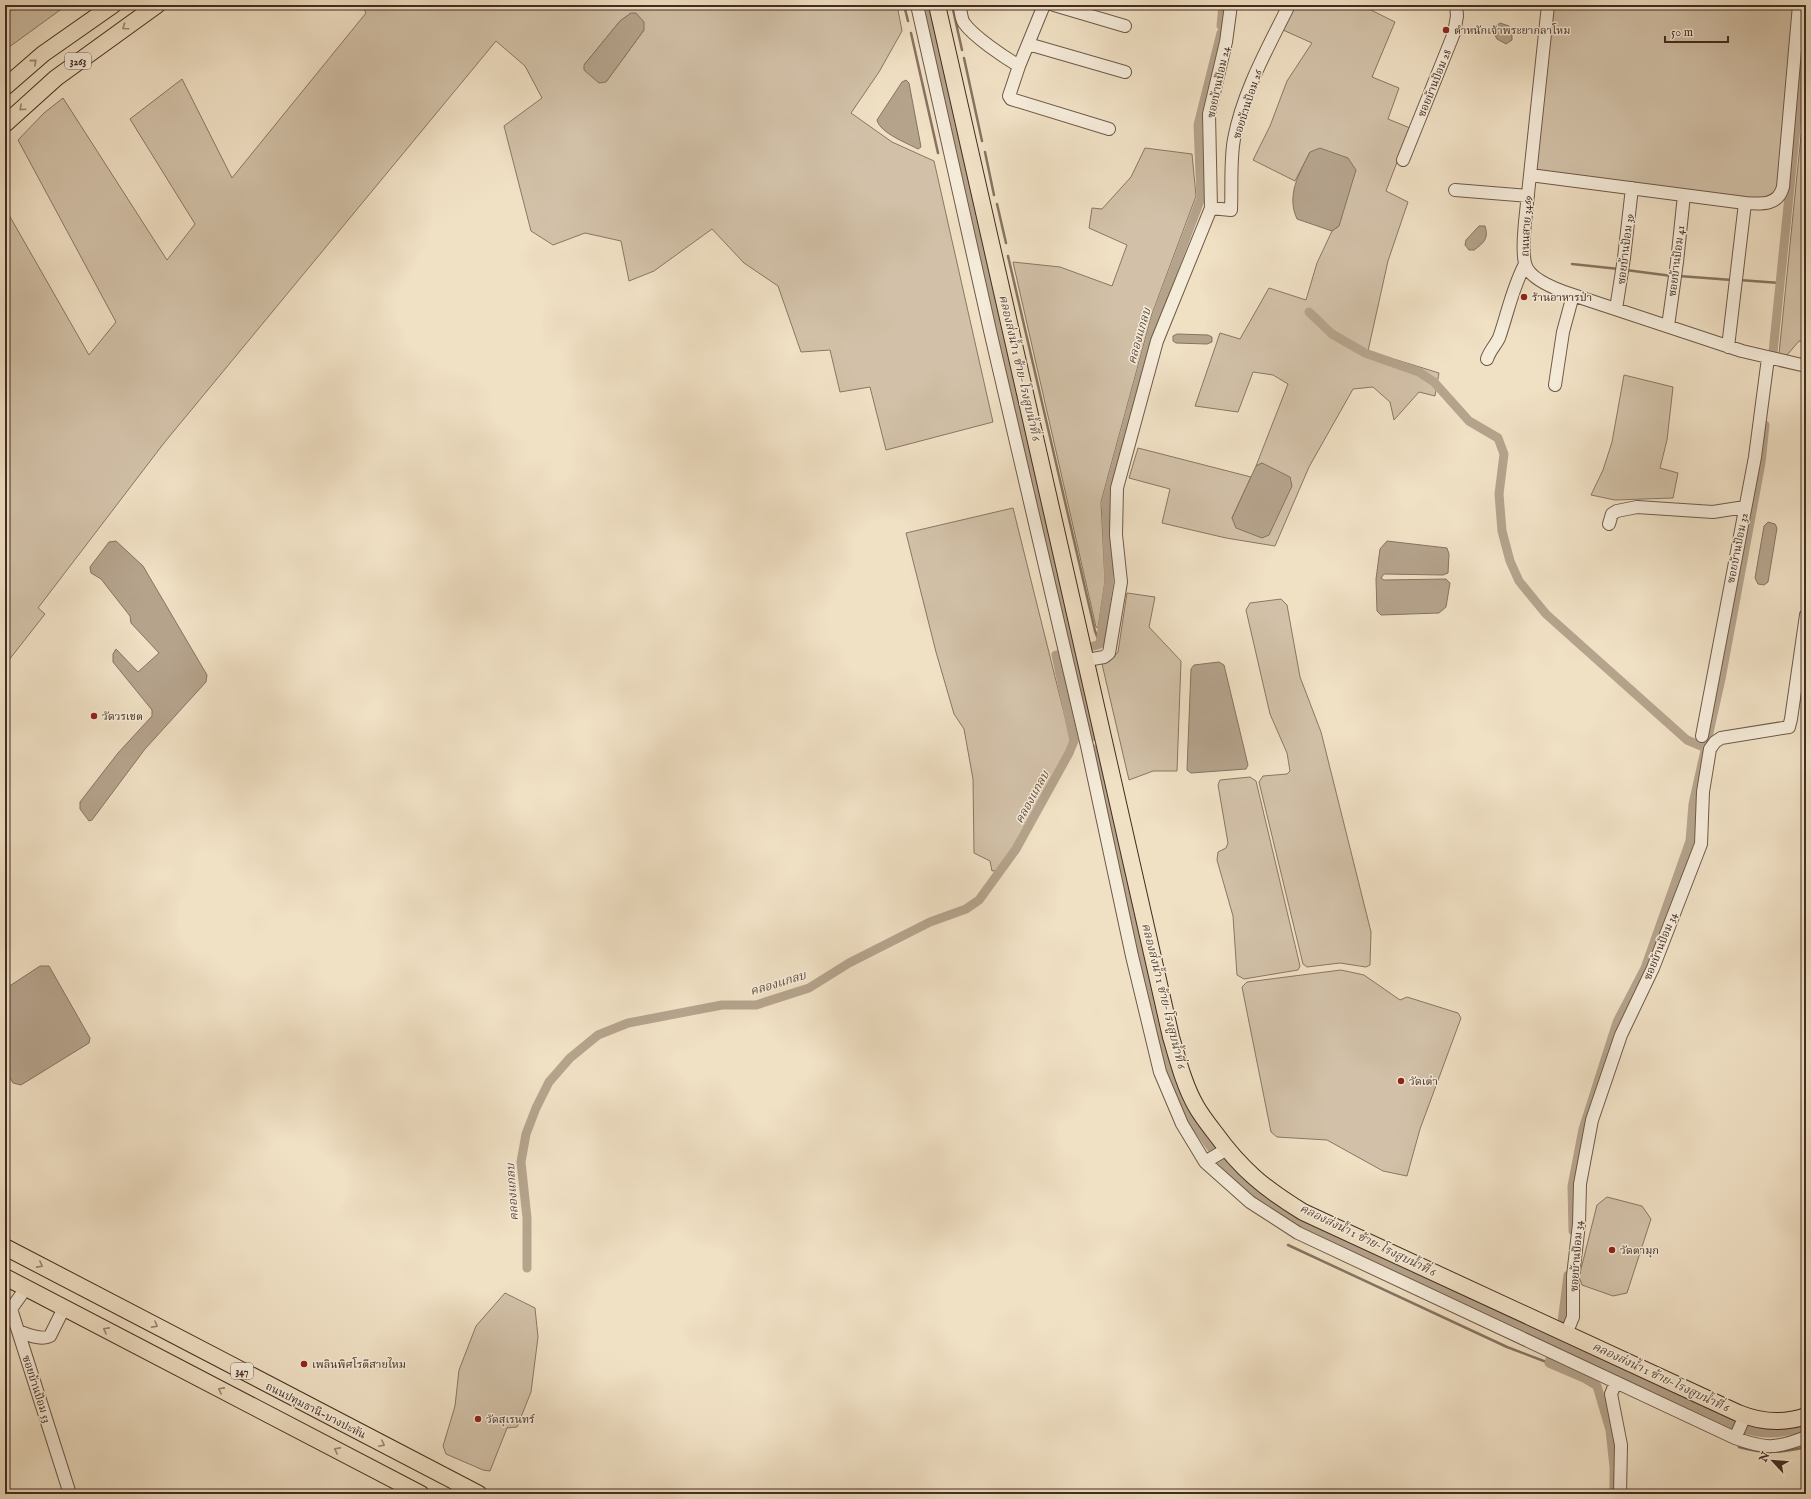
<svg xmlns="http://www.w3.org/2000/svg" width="1811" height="1499" font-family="'IM FELL English','Noto Serif Thai',serif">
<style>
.green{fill:#d2c1a8;stroke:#8a7664;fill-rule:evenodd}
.water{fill:#b5a38c;stroke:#877361}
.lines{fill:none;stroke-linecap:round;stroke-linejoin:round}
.stream{stroke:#877361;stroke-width:2.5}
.canal{stroke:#b5a38c;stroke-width:9}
.minor-casing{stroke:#6e5949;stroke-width:14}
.major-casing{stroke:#422c20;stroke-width:18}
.minor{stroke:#f5ebd9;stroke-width:12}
.major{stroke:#f0e0c4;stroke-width:16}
.oneway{stroke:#998672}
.poi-dot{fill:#8f2418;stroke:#f5ebd9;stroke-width:1.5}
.labels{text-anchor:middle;stroke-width:3;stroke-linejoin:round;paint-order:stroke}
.shield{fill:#f5ebd9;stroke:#786558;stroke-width:1}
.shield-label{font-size:10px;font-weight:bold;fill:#422c20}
.poi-label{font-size:11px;fill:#422c20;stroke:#f5ebd9;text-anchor:start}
.street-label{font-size:11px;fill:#422c20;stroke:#f5ebd9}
.water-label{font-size:12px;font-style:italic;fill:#5f4a3b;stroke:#f5ebd9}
</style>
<rect width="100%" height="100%" fill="#f0e0c4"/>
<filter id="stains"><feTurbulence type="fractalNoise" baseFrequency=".005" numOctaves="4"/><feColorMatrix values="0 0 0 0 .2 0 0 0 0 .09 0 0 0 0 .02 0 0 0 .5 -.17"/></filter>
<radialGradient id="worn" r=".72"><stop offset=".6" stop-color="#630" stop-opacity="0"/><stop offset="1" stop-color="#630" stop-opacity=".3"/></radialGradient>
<path class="green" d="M 5,5 L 67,5 L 5,50 Z
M 362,5 L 897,5 L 902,31 L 879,72 L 851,113 L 892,142 L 934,161 L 993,422 L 886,450 L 870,387 L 840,392 L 830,350 L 801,352 L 778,286 L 744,263 L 712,229 L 654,271 L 629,281 L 621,241 L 585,233 L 553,245 L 531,231 L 504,126 L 542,98 L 525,66 L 496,41 L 164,443 L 38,608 L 45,614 L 5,665 L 5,208 L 89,355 L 116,322 L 18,140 L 44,113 L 63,98 L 167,260 L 195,224 L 130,119 L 182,79 L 232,178 L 366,13 ZM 631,13 L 644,30 L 606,82 L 584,65 L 620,21 Z
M 1295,5 L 1361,5 L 1395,22 L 1372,77 L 1399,88 L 1388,119 L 1410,128 L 1386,191 L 1408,202 L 1388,261 L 1368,351 L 1439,373 L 1435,396 L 1419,392 L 1394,420 L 1390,402 L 1373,387 L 1353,389 L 1309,467 L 1275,546 L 1226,538 L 1162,523 L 1170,489 L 1129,478 L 1138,448 L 1251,477 L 1232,518 L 1262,463 L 1256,466 L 1288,384 L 1273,375 L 1253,372 L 1238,412 L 1195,406 L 1220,333 L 1240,339 L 1269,288 L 1306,300 L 1317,263 L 1332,231 L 1339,226 L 1310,152 L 1295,181 L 1253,160 L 1270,126 L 1287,81 L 1312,43 L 1283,30 Z
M 1550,5 L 1795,5 L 1778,191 L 1756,201 L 1533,173 Z
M 1806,86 L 1806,342 L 1799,341 L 1787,355 L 1779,354 Z
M 1145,148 L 1192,154 L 1196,196 L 1152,314 L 1101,502 L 1105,581 L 1098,628 L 1096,627 L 1013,262 L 1060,267 L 1112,286 L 1127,245 L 1089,228 L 1092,208 L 1102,209 L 1131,177 Z
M 1624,375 L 1673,387 L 1667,440 L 1660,468 L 1678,473 L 1673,498 L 1615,500 L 1591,495 L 1603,470 L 1612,442 Z
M 1013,508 L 1073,749 L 1017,848 L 999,870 L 992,871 L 990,861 L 974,853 L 973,779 L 964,729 L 954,714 L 936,652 L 906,533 Z
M 1127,593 L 1155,597 L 1149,627 L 1181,661 L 1177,771 L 1153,771 L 1129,780 L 1102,664 L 1110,661 L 1118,652 Z
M 1281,599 L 1287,605 L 1300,677 L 1321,732 L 1371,932 L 1370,965 L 1366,967 L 1340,963 L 1307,967 L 1303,964 L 1259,782 L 1263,776 L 1287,774 L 1290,771 L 1287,753 L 1270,714 L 1246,610 L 1250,603 Z
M 1250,777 L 1256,781 L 1300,966 L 1298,970 L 1244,979 L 1237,975 L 1233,916 L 1217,860 L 1218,852 L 1226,848 L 1228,843 L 1218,785 L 1220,780 Z
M 1341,970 L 1364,975 L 1400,1000 L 1407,997 L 1458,1013 L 1461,1018 L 1420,1129 L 1407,1176 L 1383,1171 L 1327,1140 L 1277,1137 L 1271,1132 L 1242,987 L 1247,982 Z
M 1607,1197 L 1642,1206 L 1651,1219 L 1627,1293 L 1613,1296 L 1582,1285 L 1579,1277 L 1597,1205 Z
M 505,1293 L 535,1308 L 538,1337 L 531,1392 L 517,1427 L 507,1428 L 490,1471 L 483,1470 L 446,1454 L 443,1446 L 455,1406 L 459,1370 L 476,1326 Z"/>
<path class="water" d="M 631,13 L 636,13 L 644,22 L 644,30 L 606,82 L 599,83 L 584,70 L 584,65 L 620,21 Z
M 1500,23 L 1509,26 L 1512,31 L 1512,40 L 1506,44 L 1497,39 L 1494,33 L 1496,26 Z
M 906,80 L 909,83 L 921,147 L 918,149 C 907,143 880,133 877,120 L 902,82 Z
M 1320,148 L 1348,158 L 1356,170 L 1339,226 L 1332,231 L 1297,219 C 1286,195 1299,174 1310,152 Z
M 1479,226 L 1485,226 C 1489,238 1484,243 1474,250 L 1469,250 L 1465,245 L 1466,240 Z
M 1177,334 L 1208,335 L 1212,337 L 1212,342 L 1207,344 L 1176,343 L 1173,341 L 1173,336 Z
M 1262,463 L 1290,477 L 1292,486 L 1269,535 L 1262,538 L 1236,528 L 1232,518 L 1256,466 Z
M 1768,522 L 1775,524 L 1777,528 L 1768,582 L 1764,585 L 1758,584 L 1755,578 L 1764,526 Z
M 116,541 L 143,566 L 207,675 L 206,682 L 145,749 L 92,820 L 89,821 L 80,809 L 80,802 L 118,753 L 152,716 L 152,710 L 113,662 L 113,654 L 116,649 L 138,672 L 159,653 L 131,623 L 130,616 L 101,579 L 91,573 L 90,567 L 109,542 Z
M 1387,541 L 1447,548 L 1449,554 L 1448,573 L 1443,575 L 1384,574 L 1381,578 L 1384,580 L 1446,579 L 1450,583 L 1446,607 L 1439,613 L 1381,615 L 1377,611 L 1376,579 L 1380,549 Z
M 1219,662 L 1224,665 L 1248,765 L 1246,769 L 1191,773 L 1187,770 L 1191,669 L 1194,665 Z
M 40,966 L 49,966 L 90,1038 L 89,1043 L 21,1085 L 13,1083 L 5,1070 L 5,992 L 8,987 Z"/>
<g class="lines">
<path class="stream" d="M 904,5 L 908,21
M 952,5 L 962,50
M 911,33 L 938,153
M 964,58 L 982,141
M 985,152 L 994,195
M 997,204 L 1006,243
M 1008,256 L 1095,631 L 1100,644
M 1572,264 L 1619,269
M 1626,270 L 1672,276
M 1679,276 L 1732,280
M 1739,280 L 1780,283
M 1288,1245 L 1507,1347 L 1549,1363
M 1739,1447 C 1764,1454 1781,1453 1806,1447"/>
<path class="canal" d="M 926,5 L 1092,737
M 1221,26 L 1223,5
M 1309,312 L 1332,334 L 1365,353 L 1419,372 L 1434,382 L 1469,421 L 1498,438 L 1504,454 L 1499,494 L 1502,531 L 1510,561 L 1519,581 L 1546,614 L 1687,740 L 1706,748
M 1773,352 L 1806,31
M 1094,646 L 1100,644 L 1109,582 L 1106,502 L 1157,314 L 1201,198 L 1198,125 L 1221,33
M 1094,749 L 1161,1043 L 1171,1078 L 1190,1118 L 1219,1159 L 1257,1195 L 1299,1223 L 1736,1426
M 1573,1231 L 1572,1186 L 1583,1129 L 1617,1022 L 1645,968 L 1690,841 L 1693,804 L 1721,679 L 1761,463 L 1765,425
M 527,1268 L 527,1218 L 521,1162 L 526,1134 L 536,1108 L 549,1082 L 570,1058 L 598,1035 L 628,1023 L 722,1005 L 756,1005 L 809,988 L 849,963 L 930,922 L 966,909 L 979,900 L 1016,849 L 1069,753 L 1074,741 L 1056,655 L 1060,654
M 1562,1322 L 1568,1275
M 1550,1359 L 1549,1363 L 1584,1378 L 1597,1386 L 1610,1430 L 1614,1467 L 1614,1494
M 1744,1429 C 1768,1436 1782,1433 1806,1427"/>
<g class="minor-casing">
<path id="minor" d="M 917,5 L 991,335 L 1087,746 L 1132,956 L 1160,1072 L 1182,1124 L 1205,1162 L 1250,1202 L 1298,1233 L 1735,1438 C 1765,1449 1776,1449 1806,1437
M 959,5 C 961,10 961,19 964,23 C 974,37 1004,57 1019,66
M 1044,5 L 1019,66 L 1009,96 L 1011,99 L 1109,129
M 1054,5 L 1125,26
M 1548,5 L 1525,222 C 1524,235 1522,250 1525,263 C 1528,279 1558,290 1573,295 L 1742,351 L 1806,366
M 1028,44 L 1125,72
M 1403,160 L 1454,33 L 1457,16 L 1456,5
M 1530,175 L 1745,203 C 1761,204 1778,206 1783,187 L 1799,5
M 1455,190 L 1528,196
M 1211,208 L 1231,210 C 1232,188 1230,161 1234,139 C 1243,91 1268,48 1289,5
M 1616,309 L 1624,258 L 1632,188
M 1668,326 L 1677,262 L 1684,195
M 1728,347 L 1745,203
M 1487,359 C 1490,350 1495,346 1499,338 C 1508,312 1512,289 1525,264
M 1555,385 L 1563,332 L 1573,295
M 1609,524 L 1612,514 L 1617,511 L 1637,507 L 1713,512 L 1745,507
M 1087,660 L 1104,657 L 1109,653 L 1121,582 L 1116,535 L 1117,488 L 1157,341 L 1211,208 L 1209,114 L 1226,42 L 1231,5
M 1702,736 L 1755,457 L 1768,358
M 1205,1162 L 1227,1149
M 26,1288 L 11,1309 L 70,1494
M 18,1331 C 27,1334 41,1341 50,1336 L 64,1308
M 1566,1334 L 1573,1317 L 1573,1276 L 1579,1224 L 1580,1184 L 1592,1120 L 1621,1035 L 1653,968 L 1701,844 L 1703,792 L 1710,749 L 1715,742 L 1721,738 L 1789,727 L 1791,719 L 1806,615
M 1616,1382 L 1611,1394 L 1621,1445 L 1620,1494
M 1735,1438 L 1745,1416"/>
</g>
<g class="major-casing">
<path id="major" d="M 937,5 L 1171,1037 C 1178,1060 1184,1085 1196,1106 C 1201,1115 1208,1124 1215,1133 C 1241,1169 1265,1189 1303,1212 L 1738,1413 C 1760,1422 1783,1424 1806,1416
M 5,87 L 43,54 L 113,5
M 5,124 L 56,78 L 157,5
M 5,1247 L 479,1494
M 5,1277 L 421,1494"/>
</g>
<use href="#minor" class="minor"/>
<use href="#major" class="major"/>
</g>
<defs><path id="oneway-chevron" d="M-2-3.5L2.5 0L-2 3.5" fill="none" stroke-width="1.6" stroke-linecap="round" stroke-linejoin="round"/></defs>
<g class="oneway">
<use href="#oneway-chevron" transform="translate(125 27) rotate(145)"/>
<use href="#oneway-chevron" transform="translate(34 62) rotate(-41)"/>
<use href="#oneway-chevron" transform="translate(22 108) rotate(138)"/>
<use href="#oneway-chevron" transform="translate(40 1265) rotate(28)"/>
<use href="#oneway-chevron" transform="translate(155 1325) rotate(28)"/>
<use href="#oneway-chevron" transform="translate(106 1330) rotate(-152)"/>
<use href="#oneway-chevron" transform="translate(221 1390) rotate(-152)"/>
<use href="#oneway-chevron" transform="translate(382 1444) rotate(27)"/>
<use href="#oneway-chevron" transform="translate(337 1450) rotate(-152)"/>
</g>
<g class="poi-dot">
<circle cx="1446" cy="30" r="4"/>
<circle cx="1524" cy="297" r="4"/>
<circle cx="94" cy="716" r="4"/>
<circle cx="1401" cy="1081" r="4"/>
<circle cx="1612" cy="1250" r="4"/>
<circle cx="304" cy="1364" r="4"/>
<circle cx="478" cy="1419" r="4"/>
</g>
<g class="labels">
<g class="shield">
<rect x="65" y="53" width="26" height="16" rx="3"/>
<rect x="231" y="1363" width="22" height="16" rx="3"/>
</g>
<g class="shield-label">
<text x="78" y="65">3263</text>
<text x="242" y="1375">347</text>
</g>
<g class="poi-label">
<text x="1454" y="34">ตำหนักเจ้าพระยากลาโหม</text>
<text x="1532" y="301">ร้านอาหารป่า</text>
<text x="102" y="720">วัดวรเชต</text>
<text x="1409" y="1085">วัดเต่า</text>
<text x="1620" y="1254">วัดตามุก</text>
<text x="312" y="1368">เพลินพิศโรตีสายไหม</text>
<text x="486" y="1423">วัดสุเรนทร์</text>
</g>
<g class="street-label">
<text transform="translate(1218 82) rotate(-78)" y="4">ซอยบ้านป้อม 24</text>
<text transform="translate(1434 83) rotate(-68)" y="4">ซอยบ้านป้อม 28</text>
<text transform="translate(1247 104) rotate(-72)" y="4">ซอยบ้านป้อม 26</text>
<text transform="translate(1526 226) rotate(-87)" y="4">ถนนสาย 3469</text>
<text transform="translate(1625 249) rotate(-83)" y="4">ซอยบ้านป้อม 39</text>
<text transform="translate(1676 261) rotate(-83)" y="4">ซอยบ้านป้อม 41</text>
<text transform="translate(1737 548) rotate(-79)" y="4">ซอยบ้านป้อม 32</text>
<text transform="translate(1660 946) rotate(-68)" y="4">ซอยบ้านป้อม 34</text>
<text transform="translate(1576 1256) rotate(-86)" y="4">ซอยบ้านป้อม 34</text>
<text transform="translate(37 1389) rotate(72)" y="4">ซอยบ้านป้อม 53</text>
<text transform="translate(316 1410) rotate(27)" y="4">ถนนปทุมธานี-บางปะหัน</text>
</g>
<g class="water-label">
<text transform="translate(1139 336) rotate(-74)" y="4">คลองแกลบ</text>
<text transform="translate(1020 368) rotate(77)" y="4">คลองส่งน้ำ 1 ซ้าย-โรงสูบน้ำที่ 6</text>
<text transform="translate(1032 797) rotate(-61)" y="4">คลองแกลบ</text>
<text transform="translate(778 983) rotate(-17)" y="4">คลองแกลบ</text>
<text transform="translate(1164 996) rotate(76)" y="4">คลองส่งน้ำ 1 ซ้าย-โรงสูบน้ำที่ 6</text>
<text transform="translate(512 1192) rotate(-94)" y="4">คลองแกลบ</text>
<text transform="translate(1368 1240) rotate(26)" y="4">คลองส่งน้ำ 1 ซ้าย-โรงสูบน้ำที่ 6</text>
<text transform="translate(1661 1377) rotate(25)" y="4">คลองส่งน้ำ 1 ซ้าย-โรงสูบน้ำที่ 6</text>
</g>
</g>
<rect width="1811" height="1499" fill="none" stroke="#f0e0c4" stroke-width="20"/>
<rect x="6" y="6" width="1799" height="1487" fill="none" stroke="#422c20" stroke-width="2"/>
<rect x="10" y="10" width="1791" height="1479" fill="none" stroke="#422c20"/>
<g transform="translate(1773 1461) rotate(296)" stroke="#f5ebd9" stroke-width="3" paint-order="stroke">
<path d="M0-3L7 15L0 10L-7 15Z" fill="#422c20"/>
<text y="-6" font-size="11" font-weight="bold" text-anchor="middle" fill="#422c20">N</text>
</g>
<path d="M1665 36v6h63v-6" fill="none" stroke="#422c20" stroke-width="2"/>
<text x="1671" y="36" font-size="12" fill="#422c20" stroke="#f5ebd9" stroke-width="3" paint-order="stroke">50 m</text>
<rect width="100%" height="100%" filter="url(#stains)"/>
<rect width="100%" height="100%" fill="url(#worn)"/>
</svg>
